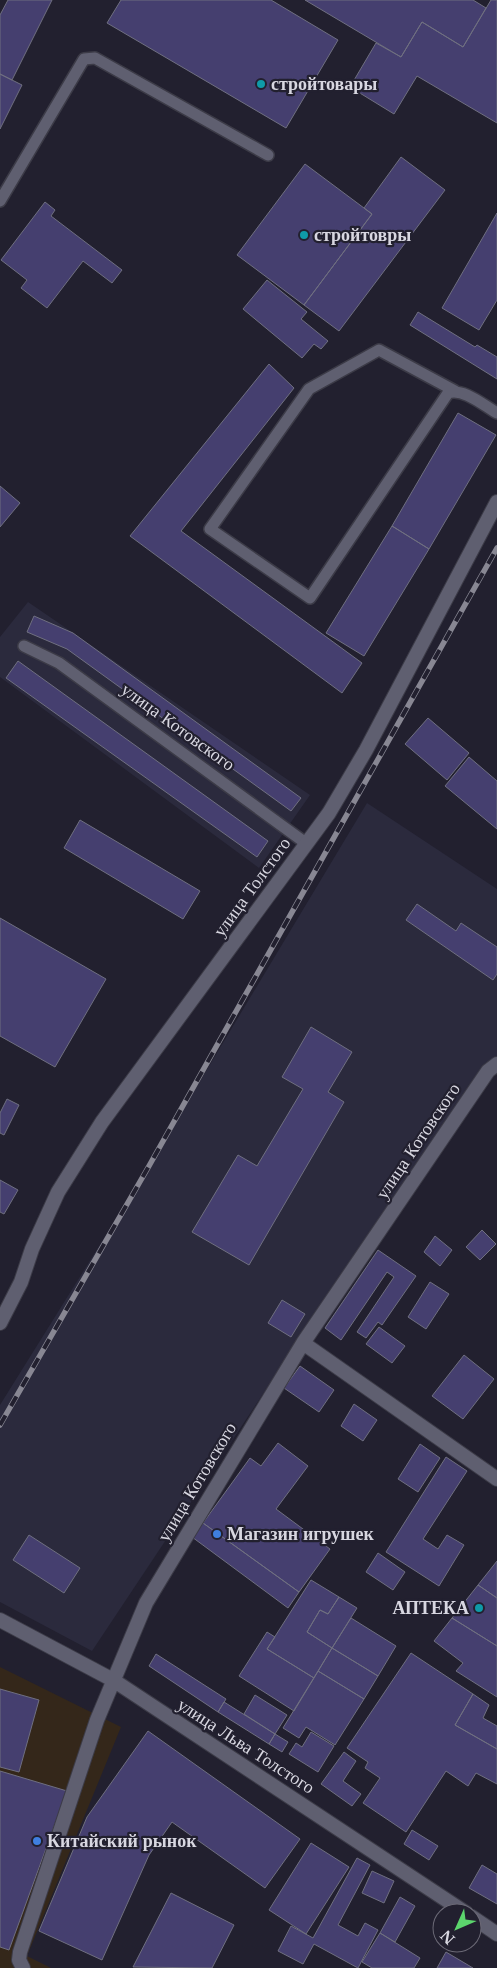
<svg xmlns="http://www.w3.org/2000/svg" width="497" height="1968" font-family="'Libre Baskerville',serif">
<style>
.commercial{fill:#34271a}
.built{fill:#2b2a3d}
.building{fill:#453f6f;stroke:#6f6f80}
.lines{fill:none;stroke-linecap:round;stroke-linejoin:round}
.service-casing{stroke:#3c3b47;stroke-width:14}
.minor-casing{stroke:#3c3b47;stroke-width:16}
.service{stroke:#5f5f70;stroke-width:11}
.minor{stroke:#5f5f70;stroke-width:14}
.rail-casing{stroke:#888793;stroke-width:5.5}
.rail{stroke:#22202f;stroke-width:4;stroke-dasharray:11;stroke-linecap:butt}
.culture-dot{fill:#0f9aa8;stroke:#22202f;stroke-width:2}
.shop-dot{fill:#3f7fe0;stroke:#22202f;stroke-width:2}
.labels{text-anchor:middle;stroke-width:4.5;stroke-linejoin:round;paint-order:stroke}
.poi-label{font-size:18px;font-weight:bold;fill:#d8d7e1;stroke:#22202f;text-anchor:start}
.street-label{font-size:18px;fill:#d8d7e1;stroke:#22202f}
</style>
<rect width="100%" height="100%" fill="#22202f"/>
<path class="commercial" d="M 0,1667 L 121,1727 L 27,1956 L 51,1968 L 0,1968 Z"/>
<path class="built" d="M 28,602 L 310,795 L 259,868 L 0,677 L 0,637 Z
M 367,803 L 497,889 L 497,1070 L 482,1092 L 394,1197 L 92,1651 L 0,1602 L 0,1405 L 149,1166 Z"/>
<path class="building" d="M 8,0 L 52,0 L 12,80 L 0,74 L 0,15 Z
M 121,0 L 271,0 L 338,40 L 286,128 L 107,23 Z
M 305,0 L 473,0 L 486,8 L 463,47 L 422,22 L 401,57 Z
M 491,0 L 497,0 L 497,123 L 417,76 L 394,114 L 350,87 L 376,43 L 401,57 L 422,22 L 463,47 Z
M 0,74 L 22,85 L 0,129 Z
M 401,157 L 445,190 L 339,331 L 304,305 L 372,214 L 364,208 Z
M 305,164 L 372,214 L 304,305 L 237,255 Z
M 45,202 L 55,210 L 51,216 L 122,270 L 112,283 L 83,261 L 47,308 L 21,288 L 27,280 L 1,260 Z
M 497,213 L 497,300 L 479,330 L 442,308 Z
M 267,280 L 307,312 L 301,319 L 328,341 L 321,349 L 314,344 L 302,358 L 243,309 Z
M 418,312 L 475,347 L 477,345 L 497,357 L 497,379 L 410,325 Z
M 269,364 L 294,388 L 181,531 L 362,663 L 342,693 L 130,536 Z
M 458,413 L 496,435 L 429,549 L 392,526 Z
M 0,486 L 20,503 L 0,527 Z
M 392,526 L 429,549 L 364,656 L 326,633 Z
M 34,616 L 73,633 L 301,798 L 291,811 L 67,649 L 27,632 Z
M 18,661 L 268,841 L 257,857 L 6,678 Z
M 428,718 L 469,753 L 447,780 L 405,744 Z
M 469,757 L 497,781 L 497,829 L 445,786 Z
M 80,820 L 200,891 L 183,919 L 64,848 Z
M 417,904 L 456,931 L 461,923 L 497,947 L 497,974 L 493,980 L 406,920 Z
M 0,918 L 106,979 L 55,1067 L 0,1036 Z
M 311,1027 L 352,1052 L 328,1092 L 344,1102 L 249,1265 L 192,1232 L 238,1155 L 257,1166 L 303,1089 L 282,1077 Z
M 7,1099 L 19,1105 L 4,1135 L 0,1133 L 0,1113 Z
M 0,1180 L 18,1190 L 4,1214 L 0,1212 Z
M 482,1230 L 496,1244 L 480,1260 L 466,1247 Z
M 435,1236 L 452,1250 L 440,1266 L 424,1252 Z
M 378,1250 L 416,1276 L 382,1325 L 378,1322 L 366,1338 L 357,1332 L 394,1277 L 387,1272 L 341,1340 L 325,1328 Z
M 430,1282 L 449,1294 L 426,1329 L 408,1317 Z
M 282,1300 L 305,1314 L 291,1337 L 268,1323 Z
M 379,1327 L 405,1346 L 392,1363 L 366,1344 Z
M 464,1355 L 494,1379 L 463,1419 L 432,1396 Z
M 300,1366 L 334,1390 L 319,1412 L 284,1388 Z
M 354,1404 L 377,1420 L 363,1441 L 341,1426 Z
M 278,1443 L 308,1466 L 276,1509 L 330,1549 L 299,1592 L 203,1523 L 250,1458 L 261,1466 Z
M 420,1444 L 440,1458 L 418,1492 L 398,1479 Z
M 446,1457 L 467,1471 L 423,1539 L 438,1549 L 447,1535 L 464,1545 L 439,1586 L 386,1552 Z
M 203,1523 L 299,1592 L 288,1608 L 192,1537 Z
M 29,1535 L 80,1568 L 64,1593 L 13,1560 Z
M 378,1553 L 405,1572 L 393,1590 L 366,1572 Z
M 497,1561 L 497,1598 L 478,1585 Z
M 311,1580 L 339,1597 L 328,1614 L 320,1610 L 307,1632 L 332,1648 L 314,1678 L 267,1649 Z
M 478,1585 L 497,1598 L 497,1646 L 452,1618 Z
M 339,1597 L 357,1608 L 332,1648 L 307,1632 L 320,1610 L 328,1614 Z
M 351,1618 L 396,1646 L 378,1676 L 332,1648 Z
M 452,1618 L 497,1646 L 497,1697 L 456,1671 L 463,1663 L 434,1641 Z
M 267,1632 L 275,1637 L 267,1649 L 314,1678 L 294,1711 L 239,1676 Z
M 332,1648 L 378,1676 L 364,1699 L 318,1671 Z
M 411,1653 L 473,1694 L 455,1725 L 497,1749 L 497,1784 L 476,1773 L 468,1786 L 446,1771 L 406,1832 L 363,1803 L 380,1778 L 365,1768 L 368,1762 L 347,1748 Z
M 156,1654 L 226,1699 L 218,1712 L 149,1666 Z
M 318,1671 L 364,1699 L 335,1745 L 306,1727 L 299,1738 L 283,1728 Z
M 0,1689 L 39,1700 L 19,1772 L 0,1767 Z
M 473,1694 L 489,1705 L 483,1718 L 497,1726 L 497,1749 L 455,1725 Z
M 255,1695 L 287,1715 L 275,1734 L 244,1714 Z
M 224,1702 L 275,1734 L 269,1744 L 218,1712 Z
M 148,1731 L 300,1839 L 265,1888 L 172,1822 L 149,1855 L 102,1960 L 39,1931 L 87,1817 Z
M 311,1732 L 334,1746 L 318,1772 L 289,1754 L 296,1743 L 302,1747 Z
M 275,1734 L 288,1742 L 282,1752 L 269,1744 Z
M 344,1752 L 356,1761 L 343,1781 L 361,1794 L 352,1806 L 321,1784 Z
M 0,1771 L 67,1791 L 9,1950 L 0,1947 Z
M 412,1830 L 438,1846 L 429,1860 L 404,1844 Z
M 311,1843 L 349,1867 L 306,1934 L 269,1910 Z
M 357,1858 L 370,1865 L 338,1925 L 358,1936 L 365,1923 L 378,1930 L 358,1968 L 314,1944 L 303,1964 L 278,1951 L 291,1926 L 313,1938 Z
M 482,1865 L 497,1874 L 497,1904 L 469,1888 Z
M 372,1871 L 394,1881 L 384,1903 L 362,1893 Z
M 171,1893 L 234,1925 L 212,1968 L 133,1967 Z
M 400,1897 L 415,1906 L 395,1942 L 380,1933 Z
M 380,1933 L 420,1958 L 414,1968 L 372,1968 L 362,1962 Z
M 446,1952 L 473,1968 L 437,1968 Z"/>
<g class="lines">
<g class="service-casing">
<path id="service" d="M 0,201 L 84,59 L 95,58 L 268,155
M 455,391 L 379,350 L 309,389 L 210,529 L 310,598 L 448,393 C 464,388 483,405 497,413
M 24,646 L 59,663 L 307,844"/>
</g>
<g class="minor-casing">
<path id="minor" d="M 0,1323 L 21,1282 L 32,1249 L 58,1192 L 102,1122 L 329,813 L 366,750 L 497,502
M 303,1343 L 497,1479
M 0,1620 L 113,1680 L 466,1913
M 472,1917 L 497,1934
M 23,1968 L 19,1960 L 20,1952 L 97,1720 L 146,1603 L 303,1343 L 488,1071 L 497,1064"/>
</g>
<use href="#service" class="service"/>
<use href="#minor" class="minor"/>
<g class="rail-casing">
<path id="rail" d="M 0,1425 L 149,1166 L 497,548"/>
</g>
<use href="#rail" class="rail"/>
</g>
<g class="culture-dot">
<circle cx="261" cy="84" r="5"/>
<circle cx="304" cy="235" r="5"/>
<circle cx="479" cy="1608" r="5"/>
</g>
<g class="shop-dot">
<circle cx="217" cy="1534" r="5"/>
<circle cx="37" cy="1841" r="5"/>
</g>
<g class="labels">
<g class="poi-label">
<text x="271" y="90">стройтовары</text>
<text x="314" y="241">стройтовры</text>
<text x="227" y="1540">Магазин игрушек</text>
<text x="469" y="1614" text-anchor="end">АПТЕКА</text>
<text x="47" y="1847">Китайский рынок</text>
</g>
<g class="street-label">
<text transform="translate(178 727) rotate(36)" y="6">улица Котовского</text>
<text transform="translate(252 887) rotate(-54)" y="6">улица Толстого</text>
<text transform="translate(418 1141) rotate(-56)" y="6">улица Котовского</text>
<text transform="translate(197 1482) rotate(-59)" y="6">улица Котовского</text>
<text transform="translate(246 1746) rotate(33)" y="6">улица Льва Толстого</text>
</g>
</g>
<g transform="translate(457 1928) rotate(225)"><circle r="24" fill="#22202f" stroke="#6b6976"/>
<path d="M0-4L9 19L0 12L-9 19Z" fill="#5cd56d"/>
<text y="-8" font-size="14" font-weight="bold" text-anchor="middle" fill="#d8d7e1">N</text>
</g>
</svg>
